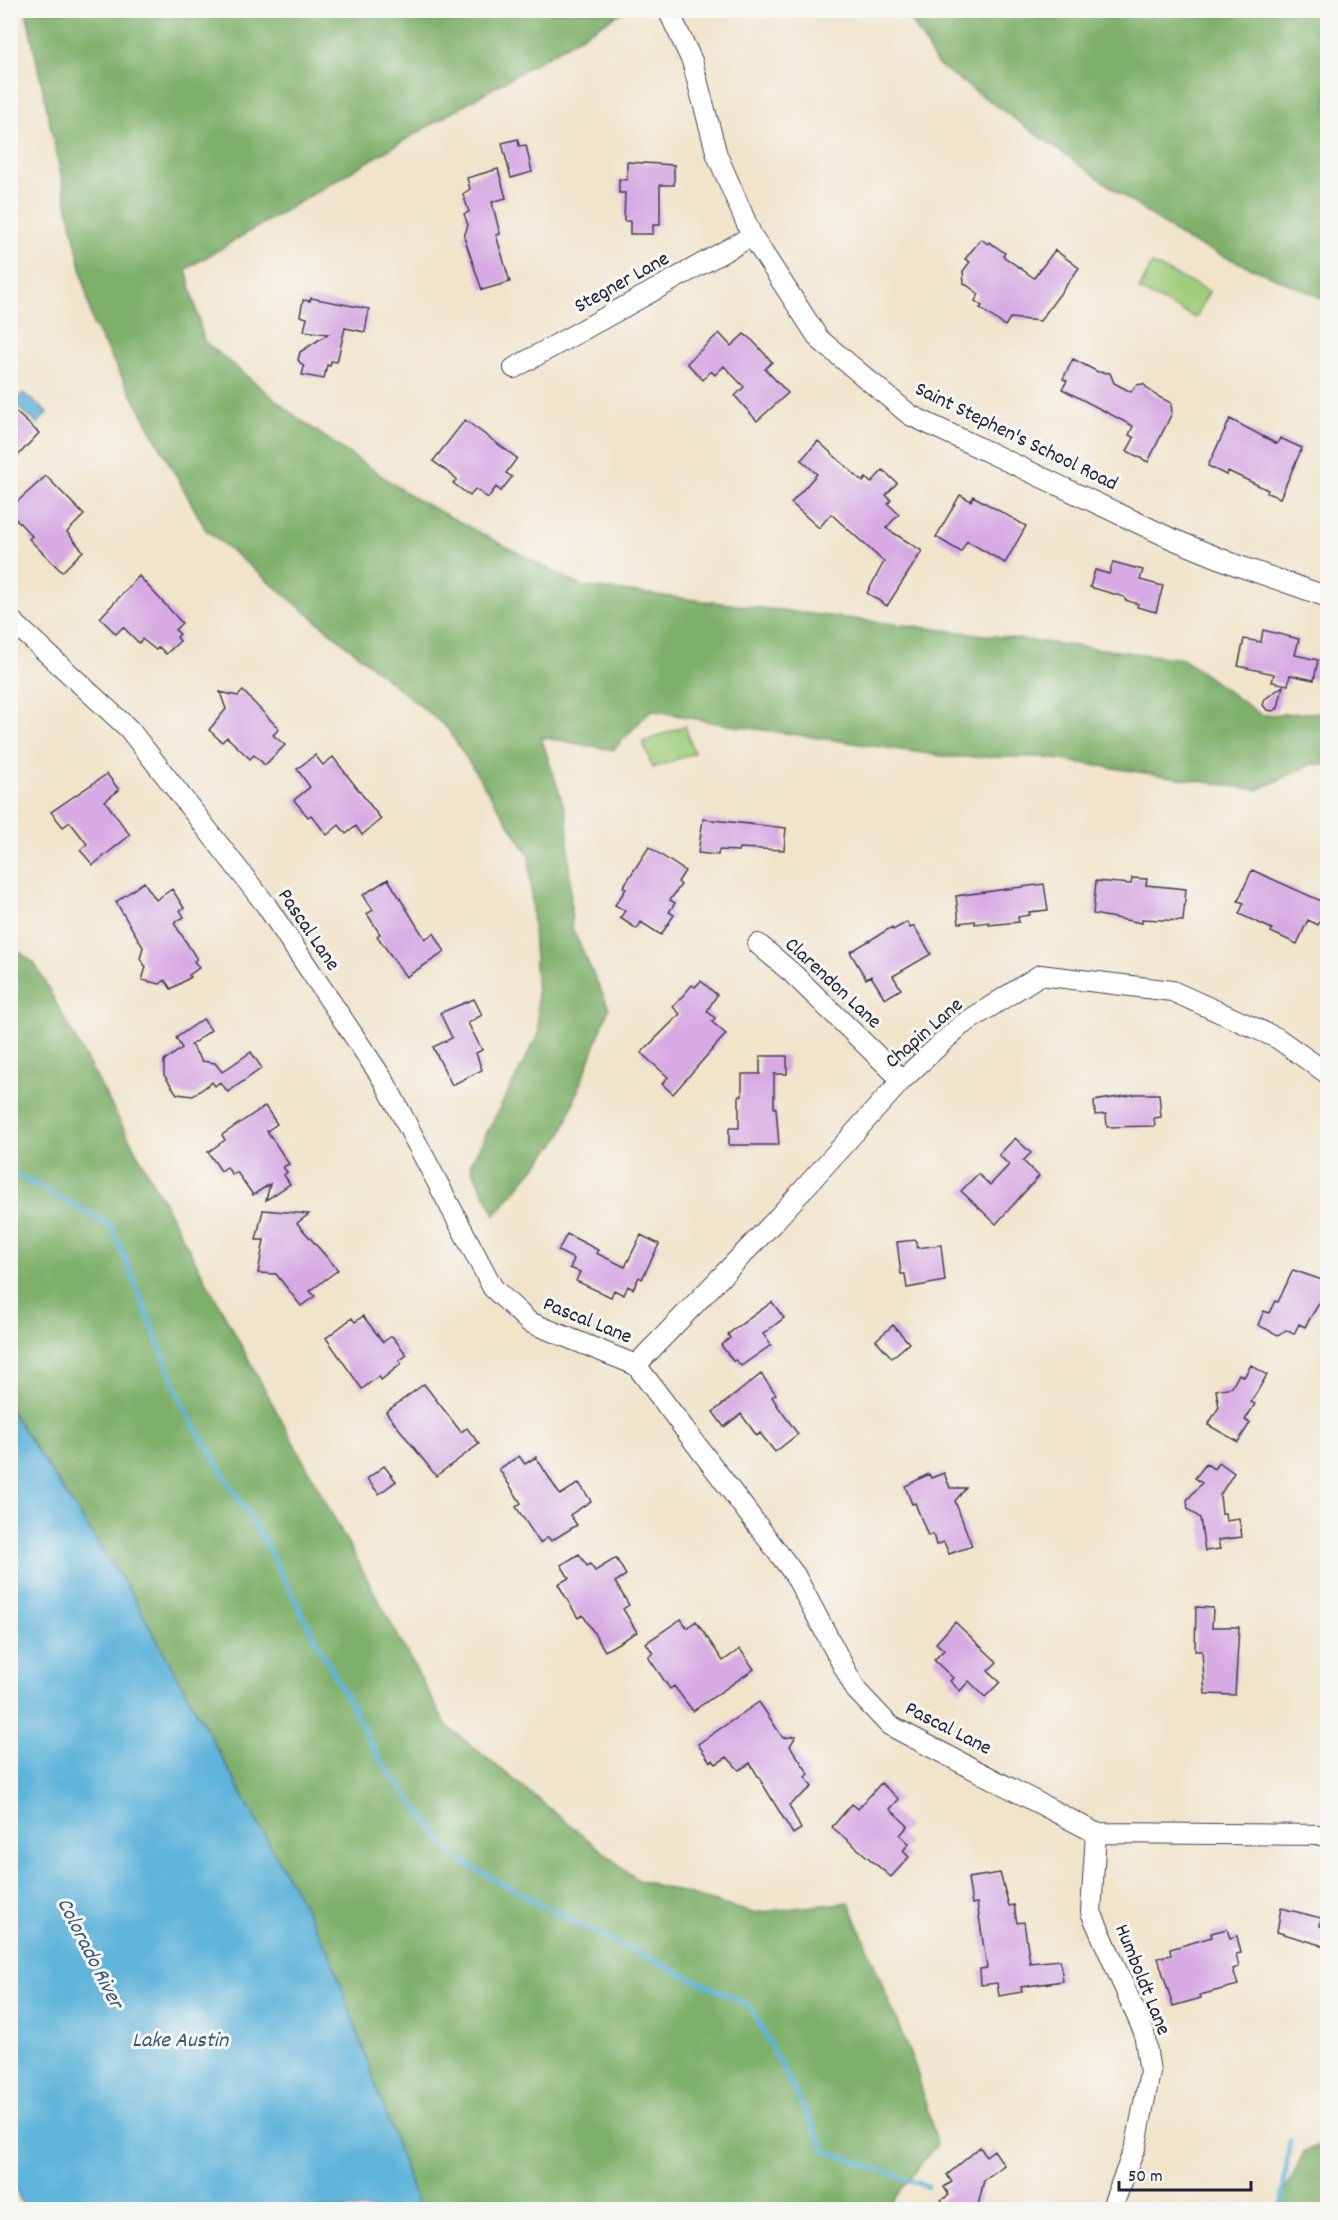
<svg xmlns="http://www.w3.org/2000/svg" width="1338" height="2220" font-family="Dekko,sans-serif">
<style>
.green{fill:#9fcd7a;stroke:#60785a;stroke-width:1.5}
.forest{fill:#7fb06a;stroke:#506952;stroke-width:1.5}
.water{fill:#5eb4da;stroke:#406b8a;stroke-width:1.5}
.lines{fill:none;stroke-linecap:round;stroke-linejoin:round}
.stream{stroke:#5eb4da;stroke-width:5}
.building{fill:#d7aae3}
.minor-casing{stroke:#413f51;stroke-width:22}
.minor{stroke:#fff;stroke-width:20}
.labels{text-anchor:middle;stroke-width:6;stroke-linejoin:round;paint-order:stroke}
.street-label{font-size:21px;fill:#22223b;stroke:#f6f6f2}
.water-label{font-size:22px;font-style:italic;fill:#375573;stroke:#f6f6f2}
</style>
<rect width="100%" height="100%" fill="#f6f6f2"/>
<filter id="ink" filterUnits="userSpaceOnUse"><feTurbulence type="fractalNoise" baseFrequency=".0167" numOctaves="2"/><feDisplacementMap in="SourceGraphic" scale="12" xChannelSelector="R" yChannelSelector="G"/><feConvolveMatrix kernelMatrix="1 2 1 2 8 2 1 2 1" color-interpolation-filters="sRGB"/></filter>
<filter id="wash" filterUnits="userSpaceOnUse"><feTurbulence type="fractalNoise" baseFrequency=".008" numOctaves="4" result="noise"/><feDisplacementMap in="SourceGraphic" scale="24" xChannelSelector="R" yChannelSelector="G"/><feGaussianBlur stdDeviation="1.35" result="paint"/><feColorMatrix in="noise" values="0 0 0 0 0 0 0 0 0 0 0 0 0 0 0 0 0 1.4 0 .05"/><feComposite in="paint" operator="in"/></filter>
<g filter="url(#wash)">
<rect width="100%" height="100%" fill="#f1e4cb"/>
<path class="green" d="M 1152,264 L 1209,291 L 1196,318 L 1139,290 Z
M 685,726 L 694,753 L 653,768 L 643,742 Z"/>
<path class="forest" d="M 26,11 L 624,11 L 186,269 L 204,341 L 299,419 L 414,498 L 581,586 L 1183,659 L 1261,715 L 1327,712 L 1327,765 L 1312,764 L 1258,790 L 1041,757 L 950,757 L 722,724 L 651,710 L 613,750 L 541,737 L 567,816 L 572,928 L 609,1008 L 561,1136 L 495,1215 L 470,1165 L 539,1033 L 529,855 L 447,728 L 206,530 L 93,324 Z
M 906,11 L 1327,11 L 1327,300 L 1186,240 L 937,64 Z
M 10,944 L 35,964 L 446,1725 L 638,1880 L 753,1913 L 849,1902 L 916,2069 L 937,2144 L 886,2209 L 419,2209 L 330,1954 L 131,1593 L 11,1411 Z
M 1327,2143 L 1327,2209 L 1277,2209 L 1304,2152 Z"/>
<path class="water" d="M 23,393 L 47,412 L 38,424 L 14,404 Z
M 11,1411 L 131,1593 L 330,1954 L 419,2209 L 24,2209 L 10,2174 Z"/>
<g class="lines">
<path class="stream" d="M 10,1171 L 112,1226 L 186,1412 L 263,1539 L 378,1757 L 454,1857 L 583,1927 L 750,2006 L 826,2151 L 928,2187
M 1286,2210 L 1282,2200 L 1290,2140"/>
</g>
<g id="blocks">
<path class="building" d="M 518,139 L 519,146 L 526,145 L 532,172 L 511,178 L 502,143 Z
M 627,162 L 674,165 L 674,185 L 660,185 L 660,225 L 653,225 L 653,234 L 630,234 L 630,221 L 624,221 L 625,193 L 619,193 L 619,179 L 627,180 Z
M 498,169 L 506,198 L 492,202 L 500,234 L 496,235 L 510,282 L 482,290 L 464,237 L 468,225 L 464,214 L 469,212 L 463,194 L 470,189 L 467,178 Z
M 981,239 L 988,244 L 989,242 L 1005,253 L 1003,256 L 1034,278 L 1055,250 L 1079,268 L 1040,321 L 1010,318 L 1005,326 L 980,308 L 982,306 L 975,301 L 979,294 L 964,283 L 963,271 L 970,262 L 965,259 Z
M 311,298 L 369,309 L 365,332 L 345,328 L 337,362 L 331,361 L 330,366 L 327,365 L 324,379 L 302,375 L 304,367 L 298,360 L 300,352 L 328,334 L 304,331 L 307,318 L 300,316 L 303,300 L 310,301 Z
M 719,333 L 731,346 L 744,334 L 753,341 L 772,362 L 765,369 L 788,393 L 757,421 L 735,396 L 744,387 L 724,366 L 715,375 L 711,371 L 703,380 L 687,363 Z
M 1073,359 L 1098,372 L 1110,373 L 1114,383 L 1131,392 L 1136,385 L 1143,384 L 1155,395 L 1171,403 L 1172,413 L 1148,462 L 1127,451 L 1134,438 L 1129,435 L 1133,426 L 1062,389 L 1067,381 L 1063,379 Z
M 10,407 L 39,433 L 10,464 Z
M 1230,419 L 1277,444 L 1280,438 L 1302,448 L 1280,498 L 1267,493 L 1268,490 L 1228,471 L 1226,475 L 1208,466 Z
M 465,420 L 517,458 L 506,473 L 512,477 L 501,491 L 496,487 L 488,498 L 475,489 L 470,496 L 453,483 L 457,479 L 433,461 Z
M 818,441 L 863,482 L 866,478 L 871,483 L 883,470 L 897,483 L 886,495 L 891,500 L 888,504 L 899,514 L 886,528 L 922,551 L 887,606 L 867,593 L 884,562 L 831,514 L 819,528 L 791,503 L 817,474 L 801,460 Z
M 46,476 L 84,515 L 67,532 L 83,551 L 62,572 L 29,539 L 32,536 L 10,513 L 10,508 Z
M 960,495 L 971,501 L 973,496 L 1026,526 L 1005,563 L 967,541 L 961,552 L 936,537 Z
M 1113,562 L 1143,570 L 1140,580 L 1163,586 L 1156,612 L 1137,607 L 1138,604 L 1125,600 L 1124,597 L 1090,587 L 1095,570 L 1109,574 Z
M 139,576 L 182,623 L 175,630 L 180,634 L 177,637 L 180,641 L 166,654 L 159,647 L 156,650 L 142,639 L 139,643 L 123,627 L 116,634 L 100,618 Z
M 1263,630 L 1299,639 L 1295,655 L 1318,660 L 1314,680 L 1290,675 L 1288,685 L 1272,682 L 1274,674 L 1238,666 L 1244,639 L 1261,642 Z
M 1283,686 L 1278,708 L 1273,711 L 1267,710 L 1263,705 L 1265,699 Z
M 243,691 L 279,729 L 273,735 L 285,745 L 265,765 L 254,755 L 250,759 L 227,737 L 222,742 L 209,730 L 226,709 L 220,692 L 238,696 Z
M 315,755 L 323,765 L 333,757 L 381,819 L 362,835 L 356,826 L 346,834 L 339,825 L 327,835 L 311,815 L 308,817 L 294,800 L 310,787 L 297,769 Z
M 107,774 L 119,790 L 105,801 L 130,835 L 93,865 L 80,850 L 87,844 L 70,822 L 63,827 L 51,812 Z
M 703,819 L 786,828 L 784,850 L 739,848 L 738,851 L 719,850 L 718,855 L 698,853 Z
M 649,847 L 685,871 L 678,882 L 681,885 L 670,900 L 675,903 L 669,912 L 674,915 L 661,935 L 641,922 L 637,929 L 620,918 L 625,911 L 615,905 L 626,889 L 623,887 Z
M 1252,870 L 1328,904 L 1318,925 L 1308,920 L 1297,944 L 1271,932 L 1272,929 L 1239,914 L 1244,903 L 1238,901 Z
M 1132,878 L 1147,879 L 1146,885 L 1186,889 L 1183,921 L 1142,919 L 1142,923 L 1093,914 L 1096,881 L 1131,884 Z
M 388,879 L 425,939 L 434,933 L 445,952 L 406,977 L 377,936 L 380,934 L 367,914 L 373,910 L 363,895 Z
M 144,882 L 156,900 L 172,889 L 184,908 L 180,910 L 184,917 L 174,923 L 197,959 L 194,961 L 199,968 L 189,975 L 191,977 L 171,989 L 165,980 L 160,984 L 142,980 L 146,967 L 140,959 L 143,947 L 116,902 Z
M 1044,884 L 1048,910 L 1029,912 L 1030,915 L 1018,917 L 1019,922 L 989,925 L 989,922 L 975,924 L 975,921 L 959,923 L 956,896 Z
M 907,922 L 910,928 L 914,926 L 931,954 L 893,976 L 901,989 L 885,999 L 871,976 L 866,979 L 850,952 L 892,927 L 893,930 Z
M 701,981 L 717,995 L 707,1011 L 715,1018 L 712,1022 L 726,1034 L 673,1094 L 662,1084 L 668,1077 L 641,1053 L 680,1014 L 673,1007 L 692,985 L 695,987 Z
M 474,999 L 482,1015 L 468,1023 L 482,1050 L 476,1053 L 482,1070 L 452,1085 L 433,1047 L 452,1038 L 440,1013 Z
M 203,1019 L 211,1030 L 191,1045 L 202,1061 L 215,1063 L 222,1072 L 251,1052 L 262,1068 L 228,1092 L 220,1082 L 215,1086 L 212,1082 L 193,1096 L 177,1094 L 164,1075 L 164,1061 L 182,1048 L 176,1038 Z
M 760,1056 L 787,1056 L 787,1074 L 774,1074 L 774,1108 L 776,1108 L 779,1145 L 729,1145 L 729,1128 L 739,1128 L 739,1096 L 742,1096 L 742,1074 L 760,1074 Z
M 1137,1094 L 1159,1094 L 1161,1117 L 1154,1118 L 1155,1126 L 1107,1127 L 1106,1114 L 1095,1115 L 1094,1101 Z
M 265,1106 L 277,1124 L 267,1131 L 289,1164 L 283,1167 L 287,1172 L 284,1175 L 290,1184 L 266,1200 L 270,1184 L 253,1195 L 237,1172 L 232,1175 L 227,1167 L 221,1171 L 208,1152 L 225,1140 L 222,1135 Z
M 1015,1138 L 1031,1153 L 1023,1161 L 1039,1176 L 996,1224 L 961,1191 L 978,1174 L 990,1185 L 1009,1165 L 999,1155 Z
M 263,1210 L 309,1214 L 297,1223 L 338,1270 L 310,1291 L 315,1296 L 301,1306 L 276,1274 L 258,1273 L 264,1240 L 256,1240 Z
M 567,1234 L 598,1250 L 596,1253 L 625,1267 L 641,1235 L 659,1244 L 642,1279 L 639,1277 L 633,1289 L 628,1286 L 624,1295 L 614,1290 L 611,1297 L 576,1281 L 580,1272 L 570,1268 L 574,1259 L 558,1251 Z
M 916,1240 L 917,1248 L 941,1245 L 945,1281 L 907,1288 L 905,1274 L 901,1274 L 897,1242 Z
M 1293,1270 L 1322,1280 L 1321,1282 L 1325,1284 L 1321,1293 L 1324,1295 L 1305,1327 L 1299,1324 L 1294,1334 L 1286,1330 L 1278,1335 L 1258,1325 L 1264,1311 L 1269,1313 L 1275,1301 L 1278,1302 Z
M 772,1302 L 784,1318 L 763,1334 L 771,1345 L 741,1366 L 736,1360 L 733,1361 L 721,1345 L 730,1338 L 728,1334 Z
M 363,1316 L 383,1342 L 392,1336 L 407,1355 L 399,1361 L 401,1364 L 381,1380 L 379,1376 L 362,1389 L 326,1338 L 352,1318 L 355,1322 Z
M 893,1325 L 909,1343 L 892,1358 L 876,1340 Z
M 1251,1365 L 1267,1375 L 1251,1402 L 1255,1404 L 1245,1420 L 1250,1423 L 1238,1442 L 1208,1425 L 1219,1407 L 1216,1390 L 1232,1387 L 1239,1374 L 1244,1377 Z
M 761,1374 L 776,1394 L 772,1397 L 779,1408 L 798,1434 L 775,1452 L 760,1433 L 757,1436 L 741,1414 L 724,1427 L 713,1412 Z
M 424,1384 L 461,1432 L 467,1428 L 479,1444 L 436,1476 L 386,1412 Z
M 519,1456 L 525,1464 L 536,1457 L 560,1495 L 579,1483 L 591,1501 L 570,1515 L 577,1525 L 551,1541 L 548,1537 L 540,1543 L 516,1507 L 521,1503 L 499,1469 Z
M 1219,1462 L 1234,1473 L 1220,1495 L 1222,1514 L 1225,1513 L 1226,1521 L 1239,1519 L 1242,1537 L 1218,1540 L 1220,1549 L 1205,1551 L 1200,1518 L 1188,1509 L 1187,1500 L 1202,1483 L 1195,1478 L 1206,1464 L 1214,1469 Z
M 384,1466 L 396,1481 L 379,1494 L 367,1479 Z
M 944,1473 L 950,1488 L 966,1488 L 955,1501 L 972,1546 L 949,1554 L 944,1542 L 936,1545 L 933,1534 L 928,1536 L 915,1503 L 912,1504 L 905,1486 L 929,1474 L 931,1478 Z
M 579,1554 L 587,1566 L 590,1564 L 595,1571 L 616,1558 L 626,1575 L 615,1582 L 629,1605 L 623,1609 L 637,1632 L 605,1651 L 583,1615 L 578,1618 L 558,1584 L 569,1578 L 561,1565 Z
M 1196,1607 L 1213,1608 L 1212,1627 L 1239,1627 L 1235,1695 L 1205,1694 L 1202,1651 L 1195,1651 Z
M 681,1619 L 687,1628 L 696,1621 L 723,1661 L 740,1649 L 754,1669 L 693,1711 L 674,1686 L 670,1689 L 648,1657 L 653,1653 L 646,1643 Z
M 955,1622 L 997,1662 L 988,1671 L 1000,1682 L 985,1697 L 969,1681 L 960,1691 L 950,1681 L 953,1678 L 934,1660 L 944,1650 L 936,1643 Z
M 759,1702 L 783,1738 L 796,1736 L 790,1746 L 809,1774 L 805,1777 L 812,1787 L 789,1805 L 801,1829 L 793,1834 L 750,1763 L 739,1770 L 727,1757 L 716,1764 L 713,1760 L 710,1762 L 698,1744 Z
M 881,1783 L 899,1799 L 890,1809 L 908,1826 L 900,1835 L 909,1843 L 903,1851 L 909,1857 L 891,1877 L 832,1827 L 852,1804 L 858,1809 Z
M 1000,1873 L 1009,1906 L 1014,1905 L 1017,1923 L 1024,1922 L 1030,1963 L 1060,1960 L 1063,1981 L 1021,1987 L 1022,1992 L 999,1996 L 997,1983 L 981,1985 L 980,1969 L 987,1968 L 977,1903 L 972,1904 L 968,1878 Z
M 1281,1908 L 1321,1918 L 1320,1926 L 1328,1928 L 1328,1947 L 1277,1932 Z
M 1227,1929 L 1230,1938 L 1237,1936 L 1241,1953 L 1236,1954 L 1239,1967 L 1233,1969 L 1238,1985 L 1200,1995 L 1201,1998 L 1173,2006 L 1158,1958 L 1171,1955 L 1170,1949 L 1212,1937 L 1211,1933 Z
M 980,2147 L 986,2156 L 994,2150 L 1004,2165 L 984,2180 L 977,2210 L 947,2210 L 941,2200 L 949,2195 L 944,2187 L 952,2182 L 947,2175 Z"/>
</g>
</g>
<g filter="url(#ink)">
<use href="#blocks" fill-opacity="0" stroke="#413f51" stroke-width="1.5"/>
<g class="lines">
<g class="minor-casing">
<path id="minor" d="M 668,10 L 692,61 L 717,155 L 752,236 L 819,339 L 910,415 L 1170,538 L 1236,565 L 1328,597
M 514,368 L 752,236
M 10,619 L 129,729 L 266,905 L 384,1081 L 493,1288 L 529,1322 L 636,1365 L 795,1575 L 856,1690 L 889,1725 L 1096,1833 L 1328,1835
M 758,944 L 791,972 L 902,1080
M 636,1365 L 772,1224 L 902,1080 L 960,1026 L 1040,975 L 1172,991 L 1277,1038 L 1328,1074
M 1096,1833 L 1091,1912 L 1144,2032 L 1150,2072 L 1136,2145 L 1111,2210"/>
</g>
<use href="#minor" class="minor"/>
</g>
</g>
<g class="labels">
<g class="street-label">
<text transform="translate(621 281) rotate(-29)" y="7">Stegner Lane</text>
<text transform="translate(1017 435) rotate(26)" y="7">Saint Stephen's School Road</text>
<text transform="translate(310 929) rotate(56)" y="7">Pascal Lane</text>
<text transform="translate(834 982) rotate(43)" y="7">Clarendon Lane</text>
<text transform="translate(923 1032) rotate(-41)" y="7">Chapin Lane</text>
<text transform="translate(588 1319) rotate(22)" y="7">Pascal Lane</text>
<text transform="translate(949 1727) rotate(27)" y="7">Pascal Lane</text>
<text transform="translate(1144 1979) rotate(68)" y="7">Humboldt Lane</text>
</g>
<g class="water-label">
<text transform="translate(92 1952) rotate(63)" y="8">Colorado River</text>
<text x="180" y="2046">Lake Austin</text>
</g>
</g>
<rect width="1338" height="2220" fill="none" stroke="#f6f6f2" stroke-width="36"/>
<path d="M1119 2181v9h132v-9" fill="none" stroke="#22223b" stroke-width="3"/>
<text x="1128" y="2181" font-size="18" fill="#22223b" stroke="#f6f6f2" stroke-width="4.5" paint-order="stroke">50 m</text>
</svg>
